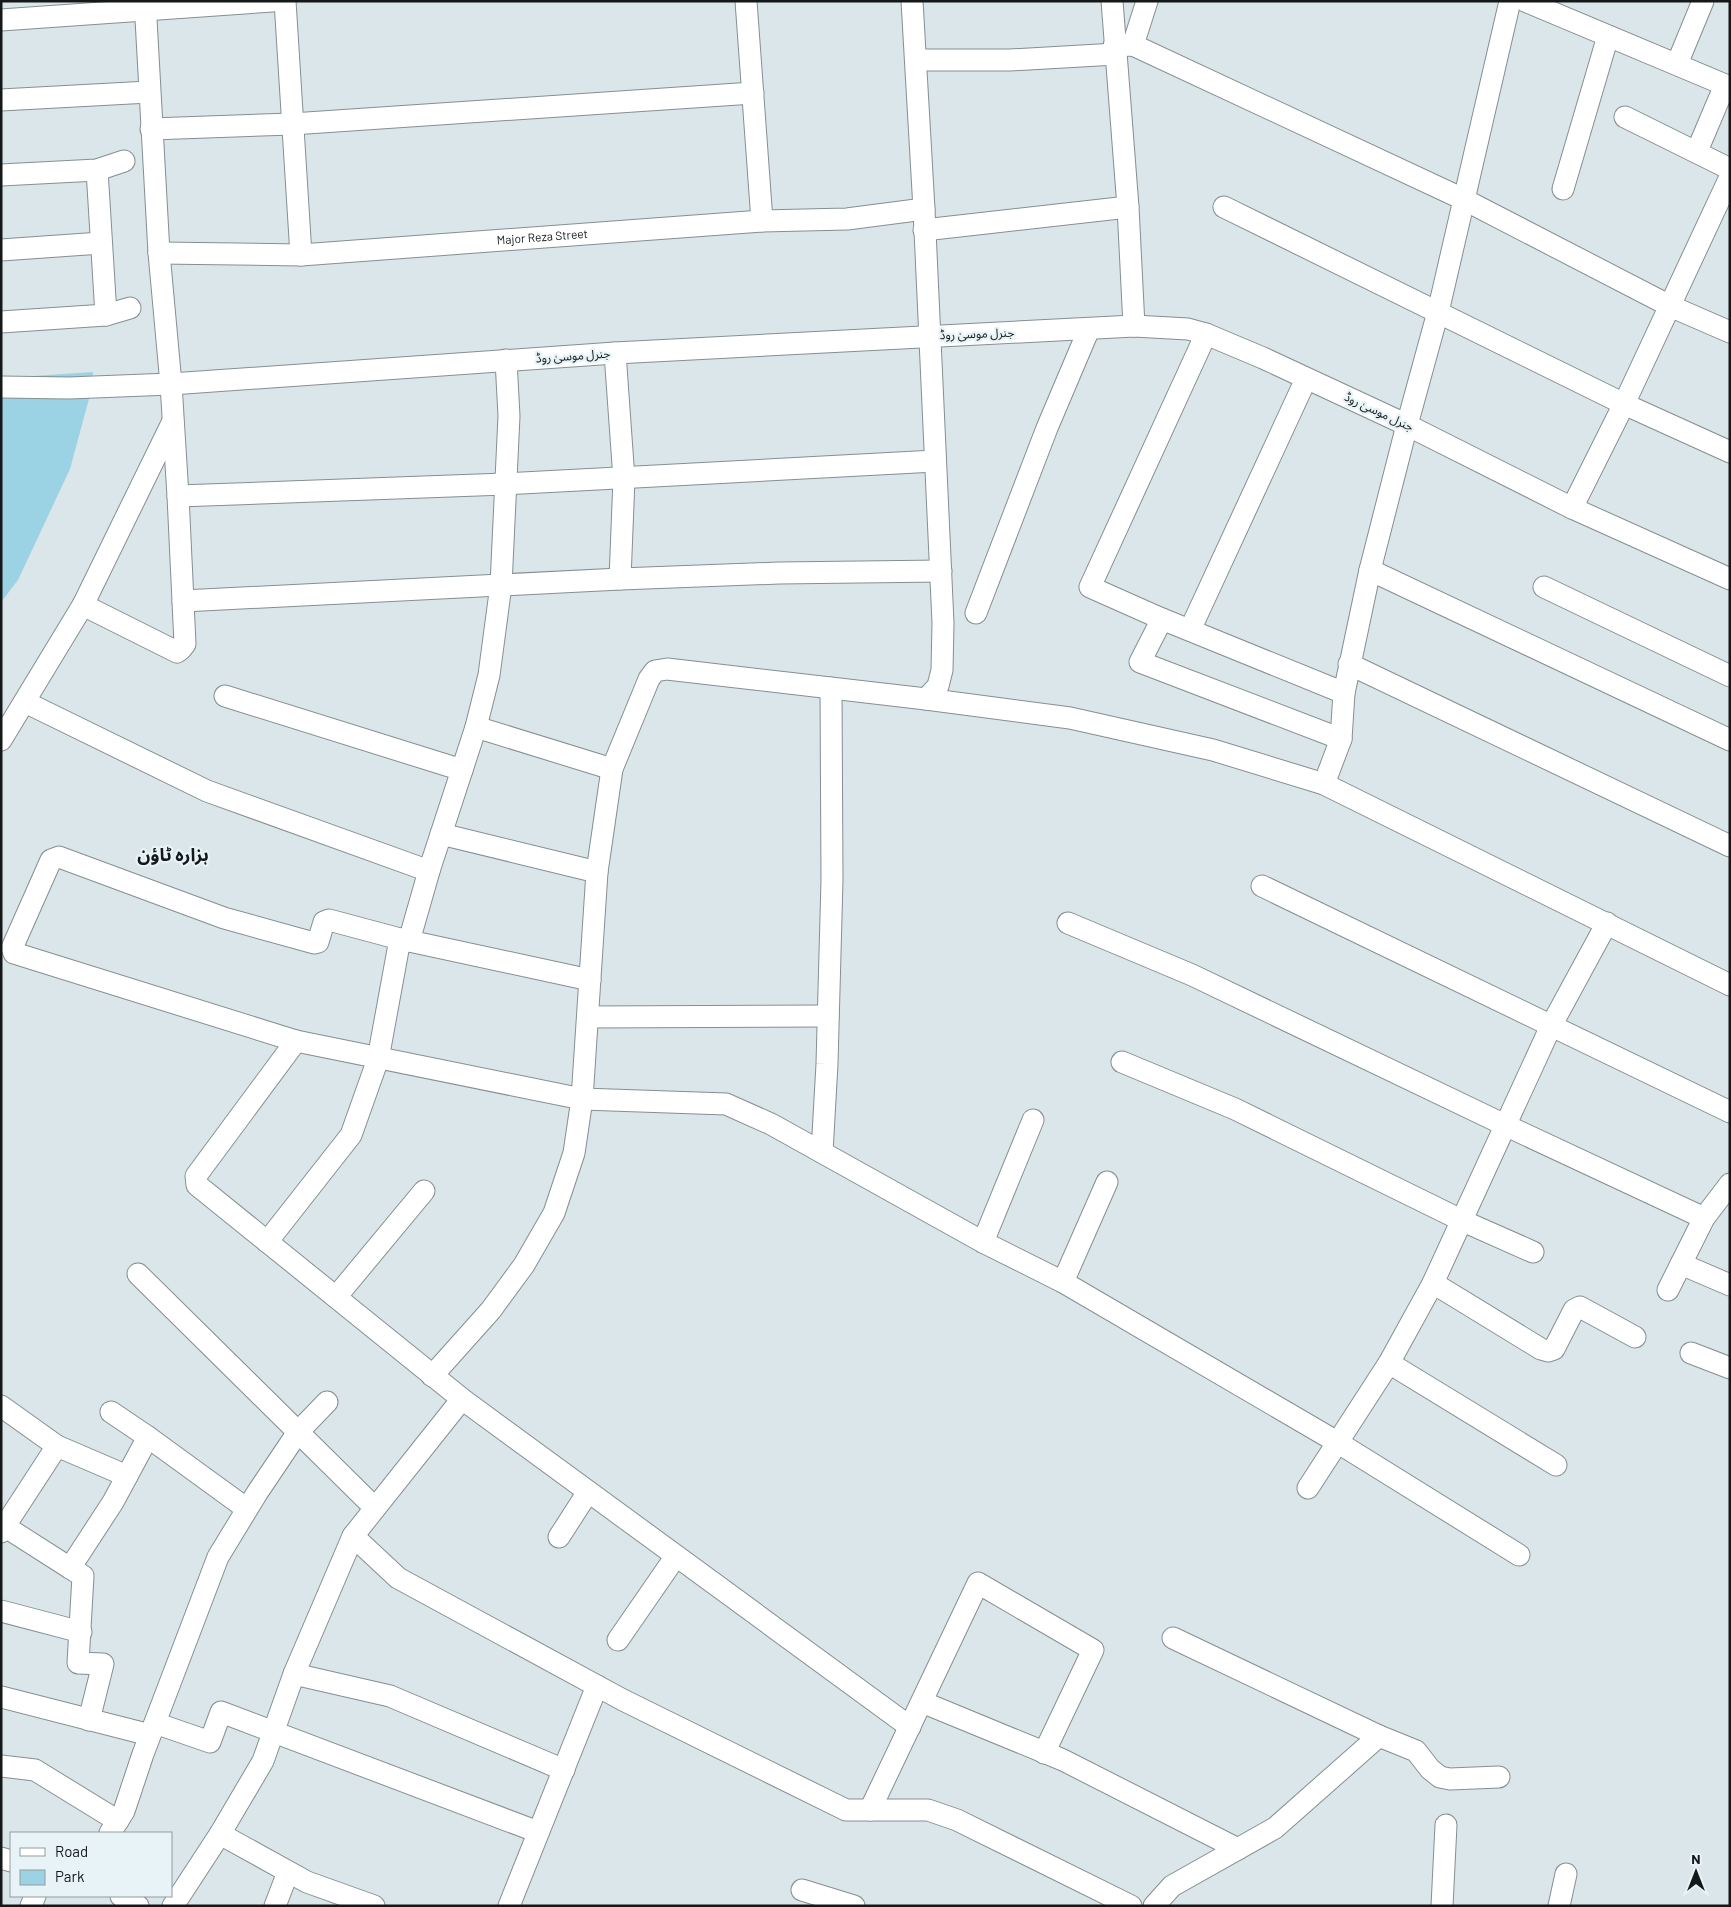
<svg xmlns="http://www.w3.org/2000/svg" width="1731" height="1907" font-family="Barlow,'Noto Sans Arabic',sans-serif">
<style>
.green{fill:#9bd2e4}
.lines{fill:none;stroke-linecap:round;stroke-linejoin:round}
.minor-casing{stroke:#858f92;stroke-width:23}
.minor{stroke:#fff;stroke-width:21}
.labels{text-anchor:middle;stroke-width:4.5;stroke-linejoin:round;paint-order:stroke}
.street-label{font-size:12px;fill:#141819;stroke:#e8f3f7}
.district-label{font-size:18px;font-weight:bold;fill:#141819;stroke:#e8f3f7}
</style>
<rect width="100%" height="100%" fill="#dbe6ea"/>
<path class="green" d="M 93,372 L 90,395 L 70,469 L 18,580 L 1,602 L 1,394 L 33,376 Z"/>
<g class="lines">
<g class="minor-casing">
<g id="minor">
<path d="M 285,1 L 301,255"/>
<path d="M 746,1 L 762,221"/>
<path d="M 1112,1 L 1128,207 L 1134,326"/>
<path d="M 1525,1 L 1730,87"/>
<path d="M 1,20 L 272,1"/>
<path d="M 1133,45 L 1147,1"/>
<path d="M 1114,46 L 1133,45 L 1463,199 L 1670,306 L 1730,332"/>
<path d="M 916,60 L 1010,60 L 1116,54"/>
<path d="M 1677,64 L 1703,1"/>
<path d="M 1,100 L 149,92"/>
<path d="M 1625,117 L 1730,169"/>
<path d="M 151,129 L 292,124 L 753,93"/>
<path d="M 1697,151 L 1725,85"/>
<path d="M 97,170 L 106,315"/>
<path d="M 1,175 L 97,170 L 124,161"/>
<path d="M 1563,189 L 1608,36"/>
<path d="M 1224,207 L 1624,404 L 1730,452"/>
<path d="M 924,230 L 1128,207"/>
<path d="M 1,250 L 101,243"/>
<path id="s1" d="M 159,253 L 301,255 L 762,221 L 847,219 L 924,209"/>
<path d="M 1,322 L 106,315 L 130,308"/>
<path d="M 1206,334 L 1090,587 L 1162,619 L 1344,693"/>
<path d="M 615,353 L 624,479 L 620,579"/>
<path d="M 1,387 L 69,388 L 171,384 L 615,353 L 1134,326 L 1188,329 L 1206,334 L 1263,358 L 1407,425 L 1572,508 L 1730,579"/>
<path d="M 178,496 L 505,484 L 935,461"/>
<path d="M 1572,508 L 1624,404 L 1730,177"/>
<path d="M 1370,570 L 1730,740"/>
<path d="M 1544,587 L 1730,676"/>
<path d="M 183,601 L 620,579 L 779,573 L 941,571"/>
<path d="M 83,605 L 177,652 L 181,649 L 185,644 L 178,496 L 171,384 L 159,253 L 145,1"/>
<path d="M 976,613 L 1047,428 L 1089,329"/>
<path d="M 1162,619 L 1140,662 L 1341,739"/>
<path d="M 1190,630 L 1306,379"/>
<path d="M 1349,664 L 1730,846"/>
<path d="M 225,696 L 462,770"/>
<path d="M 926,699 L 1070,718 L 1213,750 L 1324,784 L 1730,985"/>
<path d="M 25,702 L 207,791 L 429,871"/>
<path d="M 476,727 L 612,769"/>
<path d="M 1,740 L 83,605 L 172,423"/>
<path d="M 1324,784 L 1341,739 L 1344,693 L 1370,570 L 1407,425 L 1438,312 L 1510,1"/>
<path d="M 441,834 L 597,872"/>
<path d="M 1262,886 L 1730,1112"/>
<path d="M 1068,923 L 1192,975 L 1507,1126 L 1704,1218"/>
<path d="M 409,941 L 429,871 L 476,727 L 489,675 L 501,585 L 509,416 L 506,360"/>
<path d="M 589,1017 L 828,1016"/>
<path d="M 296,1041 L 14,953 L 12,948 L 51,860 L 59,857 L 224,918 L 314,943 L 318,942 L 324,922 L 329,920 L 400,939 L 590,980"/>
<path d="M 1122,1062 L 1235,1109 L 1463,1221 L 1533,1252"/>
<path d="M 822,1152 L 827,1064 L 832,880 L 831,688"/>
<path d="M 267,1242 L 351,1135 L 378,1059 L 400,939"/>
<path d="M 983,1242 L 1033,1120"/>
<path d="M 1681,1264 L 1730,1285"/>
<path d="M 138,1274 L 375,1508"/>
<path d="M 1063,1282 L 1107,1182"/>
<path d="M 1433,1283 L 1541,1349 L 1548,1351 L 1554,1349 L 1574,1310 L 1580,1307 L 1635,1337"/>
<path d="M 1668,1290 L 1704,1218 L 1730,1184"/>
<path d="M 336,1297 L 424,1191"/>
<path d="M 1691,1353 L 1730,1368"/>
<path d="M 1389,1363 L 1556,1465"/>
<path d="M 432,1376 L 491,1310 L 524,1265 L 554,1213 L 574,1153 L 582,1099 L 597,872 L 612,769 L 649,679 L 655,671 L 667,669 L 926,699 L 938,686 L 942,670 L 943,623 L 924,209 L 912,1"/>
<path d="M 1,1406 L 57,1446 L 127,1476"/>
<path d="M 111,1412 L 148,1437 L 247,1509"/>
<path d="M 1308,1488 L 1389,1363 L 1433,1283 L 1551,1026 L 1607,923"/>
<path d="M 1,1524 L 70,1568"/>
<path d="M 1,1532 L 57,1446"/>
<path d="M 353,1536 L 398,1578 L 623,1700 L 846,1810 L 928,1810 L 957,1820 L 1131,1906"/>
<path d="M 559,1537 L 588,1492"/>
<path d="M 1,1611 L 81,1632"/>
<path d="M 1173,1638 L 1379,1736 L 1416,1751 L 1430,1769 L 1440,1777 L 1450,1779 L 1499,1777"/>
<path d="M 618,1640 L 676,1556"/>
<path d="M 294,1674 L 390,1696 L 564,1770"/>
<path d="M 1,1697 L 150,1735"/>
<path d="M 922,1702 L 1063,1760 L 1238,1849"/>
<path d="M 89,1720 L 103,1664 L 78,1663 L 83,1576 L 70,1568 L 113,1502 L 148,1437"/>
<path d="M 155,1723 L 210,1742 L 221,1712 L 538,1832"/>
<path d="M 910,1727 L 462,1399 L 197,1185 L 196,1176 L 296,1041 L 582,1099 L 726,1104 L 771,1124 L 983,1242 L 1063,1282 L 1337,1442 L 1519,1555"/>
<path d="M 1,1766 L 35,1770 L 118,1821"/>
<path d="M 870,1810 L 978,1583 L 1093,1650 L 1044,1753"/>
<path d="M 110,1833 L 124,1811 L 143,1754 L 218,1557 L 257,1493 L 298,1432 L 327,1402"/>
<path d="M 220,1834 L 307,1882 L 374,1906"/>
<path d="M 1,1858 L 11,1861"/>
<path d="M 802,1890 L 854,1906"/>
<path d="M 121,1896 L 138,1906"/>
<path d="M 31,1906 L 35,1896"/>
<path d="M 173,1906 L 220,1834 L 263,1761 L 294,1674 L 353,1536 L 462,1399"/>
<path d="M 275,1906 L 288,1872"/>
<path d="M 509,1906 L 597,1686"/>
<path d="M 1154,1906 L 1172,1886 L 1275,1828 L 1379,1736"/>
<path d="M 1442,1906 L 1446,1825"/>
<path d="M 1559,1906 L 1566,1874"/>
</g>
</g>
<use href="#minor" class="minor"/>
</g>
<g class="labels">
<g class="street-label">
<text dy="4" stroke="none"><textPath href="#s1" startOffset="384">Major Reza Street</textPath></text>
<text transform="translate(977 334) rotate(-2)" y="4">جنرل موسیٰ روڈ</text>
<text transform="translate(573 356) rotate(-4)" y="4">جنرل موسیٰ روڈ</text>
<text transform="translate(1379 412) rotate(25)" y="4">جنرل موسیٰ روڈ</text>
</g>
<g class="district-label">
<text x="173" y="861">ہزارہ ٹاؤن</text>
</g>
</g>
<rect width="1731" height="1907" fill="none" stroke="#141819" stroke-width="5"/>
<rect x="10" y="1832" width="162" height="65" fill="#e8f3f7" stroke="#939b9e"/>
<rect x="20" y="1848" width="25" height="8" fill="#ffffff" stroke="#939b9e"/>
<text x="55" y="1857" font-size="15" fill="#141819">Road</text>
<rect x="20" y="1870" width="25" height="15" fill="#9bd2e4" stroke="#939b9e"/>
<text x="55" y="1882" font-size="15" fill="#141819">Park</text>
<g transform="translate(1696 1872)" stroke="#e8f3f7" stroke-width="4" paint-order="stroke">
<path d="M0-4L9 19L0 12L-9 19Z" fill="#141819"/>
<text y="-8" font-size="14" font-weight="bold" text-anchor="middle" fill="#141819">N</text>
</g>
</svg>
